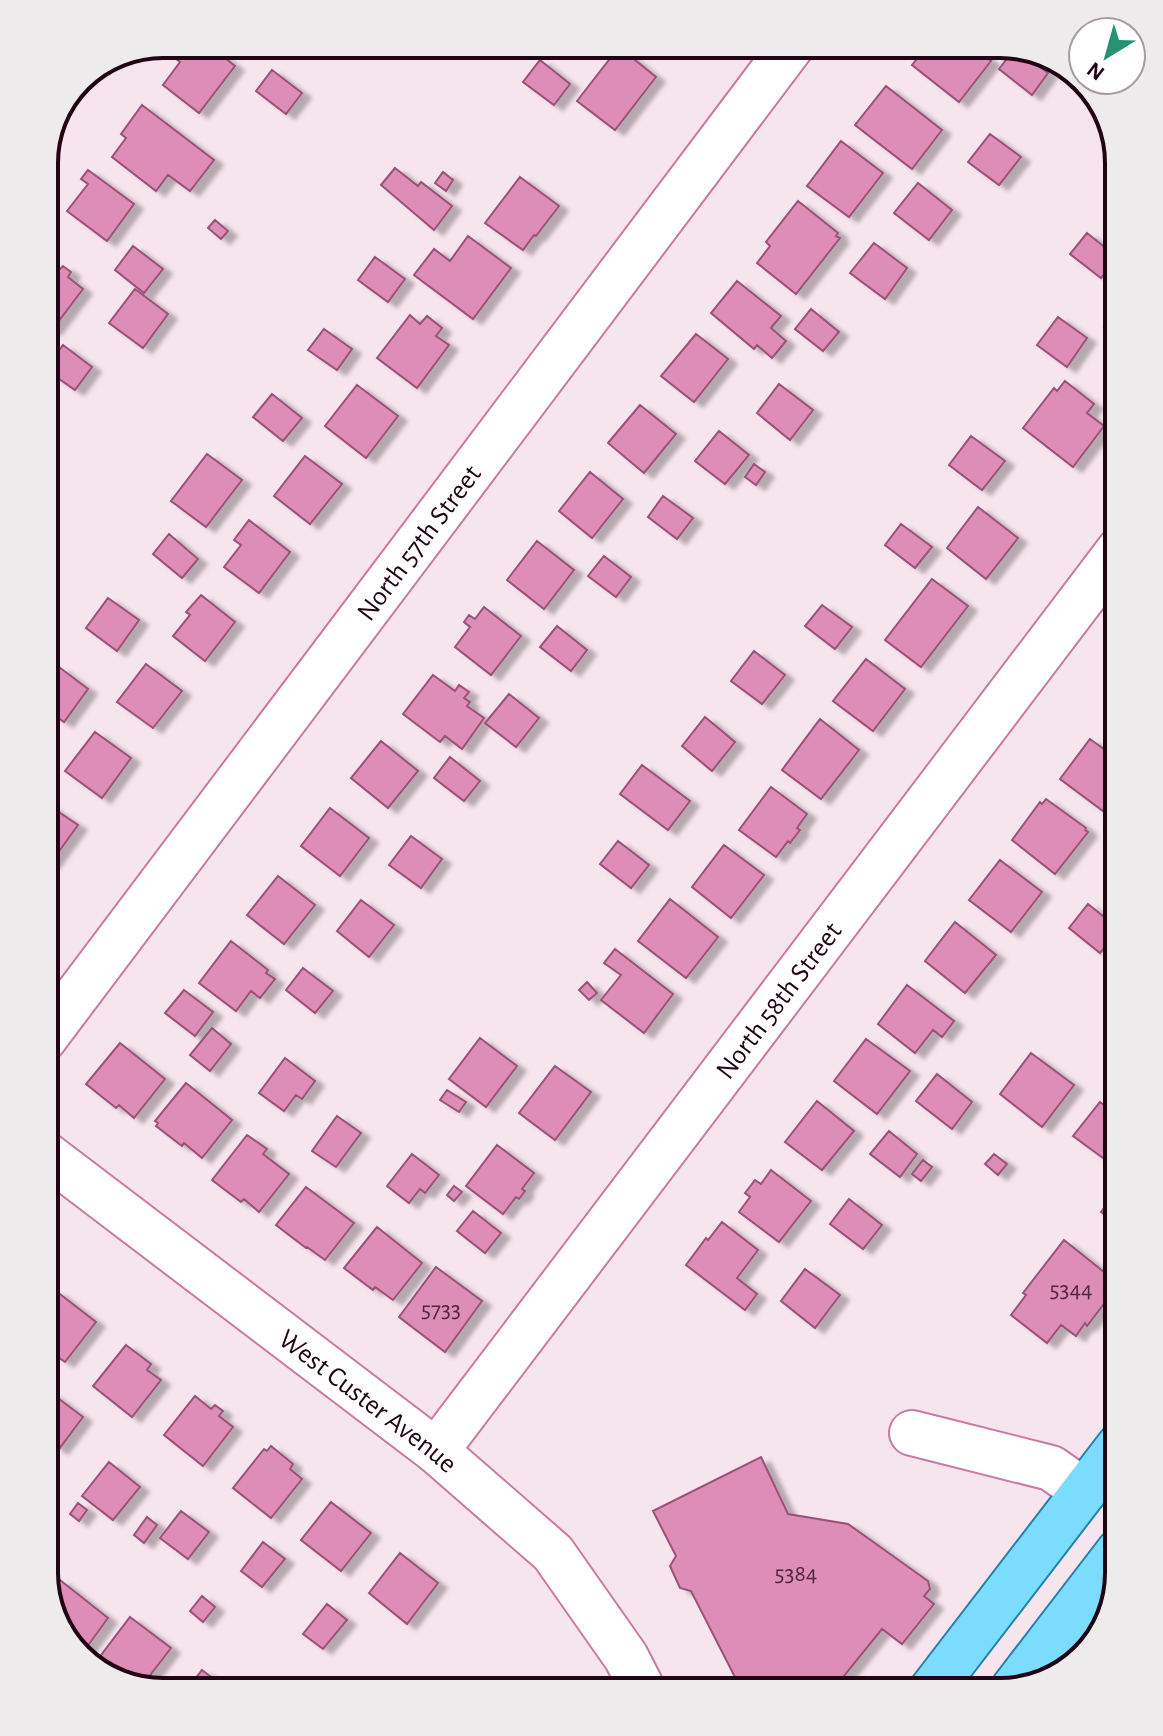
<svg xmlns="http://www.w3.org/2000/svg" width="1163" height="1736" font-family="'Alegreya Sans',sans-serif">
<style>
.building{fill:#de8eb6;stroke:#9b5178;stroke-width:2;filter:url(#shadow)}
.lines{fill:none;stroke-linecap:round;stroke-linejoin:round}
.minor-casing{stroke:#c97aa2;stroke-width:48}
.major-casing{stroke:#2281aa;stroke-width:48}
.minor{stroke:#fff;stroke-width:44}
.major{stroke:#7bdcfd;stroke-width:44}
.labels{text-anchor:middle;stroke-width:6;stroke-linejoin:round;paint-order:stroke}
.number-label{font-size:24px;fill:#50273c}
.street-label{font-size:28px;fill:#210514;stroke:#fff}
.rim{fill:none;stroke:#210514;stroke-width:4}
</style>
<defs>
<filter id="shadow"><feDropShadow dx="9" dy="5" stdDeviation="2" flood-color="#0004"/></filter>
</defs>
<rect width="100%" height="100%" fill="#f7e5ed"/>
<path class="building" d="M 193,44 L 207,44 L 235,66 L 199,113 L 163,85 L 180,62 L 175,58 L 182,48 L 187,52 Z
M 923,44 L 970,44 L 991,61 L 959,102 L 912,65 L 926,47 Z
M 619,47 L 656,77 L 615,130 L 577,101 Z
M 1015,48 L 1048,73 L 1032,95 L 999,69 Z
M 540,60 L 570,84 L 554,105 L 523,82 Z
M 272,70 L 302,93 L 286,114 L 256,91 Z
M 886,86 L 942,130 L 912,169 L 855,125 Z
M 142,105 L 214,160 L 190,191 L 168,175 L 156,191 L 112,157 L 126,138 L 121,134 Z
M 990,134 L 1021,157 L 999,185 L 968,162 Z
M 841,141 L 883,173 L 849,217 L 807,186 Z
M 395,168 L 418,186 L 421,182 L 452,206 L 434,230 L 381,185 Z
M 88,170 L 134,204 L 107,241 L 67,211 L 88,184 L 81,179 Z
M 443,172 L 453,180 L 446,191 L 435,183 Z
M 520,177 L 559,206 L 536,236 L 534,235 L 523,250 L 485,223 Z
M 918,183 L 952,210 L 929,240 L 894,213 Z
M 798,201 L 838,233 L 836,236 L 840,238 L 796,294 L 757,263 L 770,246 L 766,242 Z
M 215,220 L 228,231 L 221,239 L 208,228 Z
M 1087,233 L 1117,257 L 1101,278 L 1070,254 Z
M 468,236 L 511,268 L 473,319 L 414,275 L 434,249 L 450,261 Z
M 874,243 L 907,268 L 885,299 L 850,273 Z
M 133,246 L 163,269 L 144,293 L 115,270 Z
M 375,257 L 405,279 L 388,302 L 358,280 Z
M 44,259 L 58,271 L 63,266 L 71,272 L 68,277 L 83,289 L 52,330 L 44,324 Z
M 737,281 L 781,316 L 771,328 L 786,341 L 772,358 L 757,345 L 754,349 L 711,313 Z
M 135,289 L 168,314 L 143,348 L 109,323 Z
M 1119,307 L 1119,339 L 1104,327 Z
M 811,309 L 839,332 L 823,351 L 795,329 Z
M 410,315 L 420,324 L 427,316 L 442,328 L 436,336 L 449,345 L 417,388 L 377,358 Z
M 1058,317 L 1087,338 L 1067,367 L 1037,345 Z
M 324,329 L 352,349 L 337,370 L 308,350 Z
M 696,334 L 728,359 L 694,402 L 661,376 Z
M 63,345 L 92,367 L 75,390 L 45,369 Z
M 1065,381 L 1094,404 L 1087,413 L 1104,426 L 1073,467 L 1023,428 L 1054,388 L 1057,391 Z
M 779,384 L 813,410 L 790,440 L 757,413 Z
M 357,385 L 398,416 L 366,458 L 325,426 Z
M 272,394 L 302,418 L 283,441 L 253,417 Z
M 640,405 L 676,434 L 644,473 L 608,443 Z
M 719,431 L 749,455 L 725,484 L 695,461 Z
M 971,436 L 1005,461 L 982,490 L 949,465 Z
M 207,454 L 242,480 L 206,527 L 171,501 Z
M 305,456 L 342,484 L 310,524 L 274,496 Z
M 754,464 L 765,472 L 756,485 L 745,477 Z
M 590,472 L 623,499 L 592,538 L 559,511 Z
M 663,496 L 693,518 L 677,539 L 648,517 Z
M 978,507 L 1018,538 L 986,579 L 947,548 Z
M 249,520 L 290,552 L 259,593 L 224,567 L 241,545 L 234,540 Z
M 901,524 L 932,547 L 915,568 L 885,545 Z
M 169,534 L 198,559 L 182,578 L 153,554 Z
M 537,541 L 574,570 L 544,609 L 507,580 Z
M 604,556 L 631,577 L 616,597 L 588,576 Z
M 932,579 L 968,606 L 921,667 L 885,640 Z
M 201,595 L 235,622 L 205,661 L 173,636 L 190,615 L 186,612 Z
M 108,598 L 139,620 L 117,651 L 86,628 Z
M 822,605 L 852,627 L 835,649 L 805,626 Z
M 484,607 L 521,636 L 491,675 L 455,647 L 470,627 L 464,622 L 469,615 L 475,619 Z
M 557,626 L 587,650 L 571,671 L 540,647 Z
M 754,651 L 785,675 L 762,704 L 731,681 Z
M 866,659 L 905,689 L 873,731 L 833,701 Z
M 146,664 L 182,691 L 153,728 L 117,702 Z
M 59,667 L 88,689 L 64,722 L 44,708 L 44,686 Z
M 433,675 L 455,691 L 459,685 L 469,692 L 464,698 L 470,702 L 467,706 L 484,718 L 462,749 L 445,736 L 440,742 L 403,714 Z
M 509,694 L 539,718 L 516,747 L 485,723 Z
M 1119,701 L 1119,727 L 1106,717 Z
M 705,717 L 735,742 L 712,771 L 682,746 Z
M 820,719 L 859,750 L 821,799 L 782,770 Z
M 95,732 L 131,758 L 102,798 L 65,771 Z
M 1090,739 L 1119,760 L 1119,790 L 1103,811 L 1060,779 Z
M 381,741 L 418,771 L 388,808 L 351,778 Z
M 450,757 L 480,781 L 464,801 L 434,778 Z
M 642,765 L 690,801 L 668,830 L 620,794 Z
M 771,787 L 807,814 L 797,828 L 800,830 L 790,843 L 788,841 L 776,857 L 739,830 Z
M 1046,799 L 1086,828 L 1085,830 L 1088,832 L 1055,874 L 1012,840 L 1040,802 L 1042,804 Z
M 44,802 L 78,825 L 50,864 L 44,860 Z
M 330,808 L 369,838 L 340,876 L 301,846 Z
M 411,836 L 442,859 L 421,888 L 389,865 Z
M 618,841 L 649,865 L 631,888 L 600,864 Z
M 724,845 L 764,875 L 731,918 L 692,887 Z
M 1000,860 L 1042,892 L 1011,932 L 969,900 Z
M 278,876 L 315,905 L 284,944 L 247,915 Z
M 670,899 L 718,937 L 686,978 L 638,941 Z
M 361,900 L 394,925 L 369,957 L 337,931 Z
M 1088,904 L 1119,929 L 1100,953 L 1069,928 Z
M 955,922 L 996,955 L 965,993 L 925,961 Z
M 231,941 L 268,970 L 266,973 L 275,979 L 260,998 L 251,991 L 236,1011 L 199,983 Z
M 615,949 L 673,994 L 644,1033 L 601,1000 L 621,975 L 604,963 Z
M 303,968 L 333,991 L 315,1013 L 286,990 Z
M 587,982 L 597,993 L 589,1000 L 579,990 Z
M 907,985 L 954,1021 L 942,1037 L 933,1030 L 915,1053 L 878,1024 Z
M 184,990 L 213,1012 L 195,1036 L 165,1013 Z
M 212,1028 L 231,1044 L 210,1071 L 190,1055 Z
M 480,1038 L 517,1066 L 486,1107 L 449,1079 Z
M 866,1039 L 910,1071 L 877,1114 L 834,1081 Z
M 120,1043 L 165,1079 L 134,1118 L 119,1105 L 116,1108 L 86,1084 Z
M 1031,1053 L 1074,1085 L 1042,1127 L 1000,1094 Z
M 285,1058 L 315,1081 L 302,1099 L 296,1095 L 284,1111 L 259,1093 Z
M 555,1066 L 591,1092 L 555,1140 L 519,1113 Z
M 937,1074 L 972,1102 L 952,1129 L 916,1101 Z
M 186,1083 L 232,1120 L 202,1158 L 184,1143 L 182,1146 L 156,1126 L 158,1123 L 155,1121 Z
M 447,1090 L 466,1102 L 459,1112 L 440,1100 Z
M 817,1101 L 854,1131 L 822,1170 L 785,1142 Z
M 1100,1102 L 1119,1117 L 1119,1146 L 1107,1161 L 1073,1136 Z
M 337,1116 L 361,1133 L 336,1167 L 312,1151 Z
M 889,1131 L 917,1154 L 900,1177 L 870,1154 Z
M 247,1135 L 267,1149 L 263,1154 L 289,1174 L 259,1212 L 244,1199 L 241,1202 L 212,1180 Z
M 497,1145 L 534,1173 L 522,1189 L 525,1191 L 519,1199 L 516,1197 L 503,1214 L 466,1186 Z
M 412,1154 L 439,1175 L 425,1193 L 420,1189 L 409,1203 L 387,1186 Z
M 994,1154 L 1007,1164 L 998,1175 L 985,1164 Z
M 923,1160 L 932,1167 L 921,1181 L 912,1174 Z
M 771,1170 L 811,1201 L 779,1242 L 739,1212 L 750,1197 L 745,1193 L 755,1180 L 761,1184 Z
M 454,1186 L 462,1192 L 454,1201 L 447,1195 Z
M 306,1187 L 354,1223 L 325,1260 L 307,1247 L 306,1248 L 276,1225 Z
M 1119,1188 L 1119,1225 L 1101,1212 Z
M 849,1199 L 882,1225 L 863,1249 L 830,1224 Z
M 473,1211 L 501,1233 L 485,1253 L 457,1231 Z
M 722,1222 L 758,1250 L 737,1278 L 757,1294 L 745,1310 L 686,1265 L 706,1238 L 708,1240 Z
M 377,1227 L 422,1263 L 393,1300 L 375,1287 L 373,1290 L 344,1268 Z
M 1064,1240 L 1119,1284 L 1087,1326 L 1085,1323 L 1076,1336 L 1061,1325 L 1047,1343 L 1011,1315 L 1026,1295 L 1023,1293 Z
M 436,1267 L 482,1301 L 445,1352 L 399,1317 Z
M 805,1269 L 840,1295 L 815,1328 L 781,1301 Z
M 56,1291 L 96,1322 L 65,1362 L 44,1347 L 44,1307 Z
M 126,1345 L 151,1364 L 147,1370 L 161,1380 L 132,1417 L 93,1386 Z
M 51,1393 L 83,1417 L 59,1449 L 44,1438 L 44,1402 Z
M 195,1396 L 211,1409 L 215,1405 L 223,1411 L 219,1416 L 233,1427 L 203,1466 L 164,1435 Z
M 271,1446 L 293,1464 L 290,1469 L 302,1479 L 271,1518 L 233,1488 L 264,1449 L 267,1451 Z
M 761,1457 L 788,1514 L 848,1524 L 928,1581 L 930,1589 L 924,1596 L 934,1604 L 902,1644 L 882,1629 L 843,1677 L 844,1692 L 751,1692 L 737,1681 L 691,1591 L 680,1588 L 670,1566 L 676,1556 L 653,1511 Z
M 109,1462 L 140,1487 L 113,1520 L 82,1496 Z
M 331,1502 L 371,1533 L 341,1571 L 301,1540 Z
M 78,1503 L 87,1510 L 79,1521 L 70,1514 Z
M 181,1511 L 209,1532 L 188,1559 L 160,1538 Z
M 147,1517 L 157,1525 L 144,1543 L 134,1535 Z
M 263,1542 L 285,1559 L 262,1587 L 241,1571 Z
M 400,1553 L 438,1583 L 407,1624 L 369,1593 Z
M 60,1580 L 108,1618 L 81,1655 L 60,1632 L 49,1594 Z
M 202,1596 L 215,1607 L 203,1622 L 190,1611 Z
M 327,1604 L 347,1620 L 323,1649 L 303,1634 Z
M 130,1617 L 171,1648 L 141,1687 L 97,1672 L 92,1667 Z
M 202,1670 L 231,1692 L 185,1692 Z"/>
<g class="lines">
<g class="minor-casing">
<g id="minor">
<path id="s1" d="M 44,1039 L 793,44"/>
<path id="s2" d="M 44,1153 L 436,1451 L 553,1553 L 626,1657 L 644,1692"/>
<path d="M 912,1433 L 1051,1468 L 1084,1491"/>
<path id="s3" d="M 436,1451 L 1119,550"/>
</g>
</g>
<g class="major-casing">
<path id="major" d="M 1013,1689 L 1119,1551
M 930,1692 L 1119,1446"/>
</g>
<use href="#minor" class="minor"/>
<use href="#major" class="major"/>
</g>
<g class="labels">
<g class="number-label">
<text x="1071" y="1297">5344</text>
<text x="441" y="1317">5733</text>
<text x="796" y="1581">5384</text>
</g>
<g class="street-label">
<text dy="10" stroke="none"><textPath href="#s1" startOffset="622">North 57th Street</textPath></text>
<text dy="10" stroke="none"><textPath href="#s3" startOffset="566">North 58th Street</textPath></text>
<text dy="10" stroke="none"><textPath href="#s2" startOffset="408">West Custer Avenue</textPath></text>
</g>
</g>
<path d="M0 0H1163V1736H0ZM163 58H1000A105 105 0 0 1 1105 163V1573A105 105 0 0 1 1000 1678H163A105 105 0 0 1 58 1573V163A105 105 0 0 1 163 58Z" fill="#edebec" fill-rule="evenodd"/>
<path class="rim" d="M163 58H1000A105 105 0 0 1 1105 163V1573A105 105 0 0 1 1000 1678H163A105 105 0 0 1 58 1573V163A105 105 0 0 1 163 58Z"/>
<g transform="translate(1107 56) rotate(217)"><circle r="38" fill="#ffffff" stroke="#a69ba1" stroke-width="2"/>
<path d="M0-6L14 30L0 20L-14 30Z" fill="#279373"/>
<text y="-12" font-size="22" font-weight="bold" text-anchor="middle" fill="#210514">N</text>
</g>
</svg>
